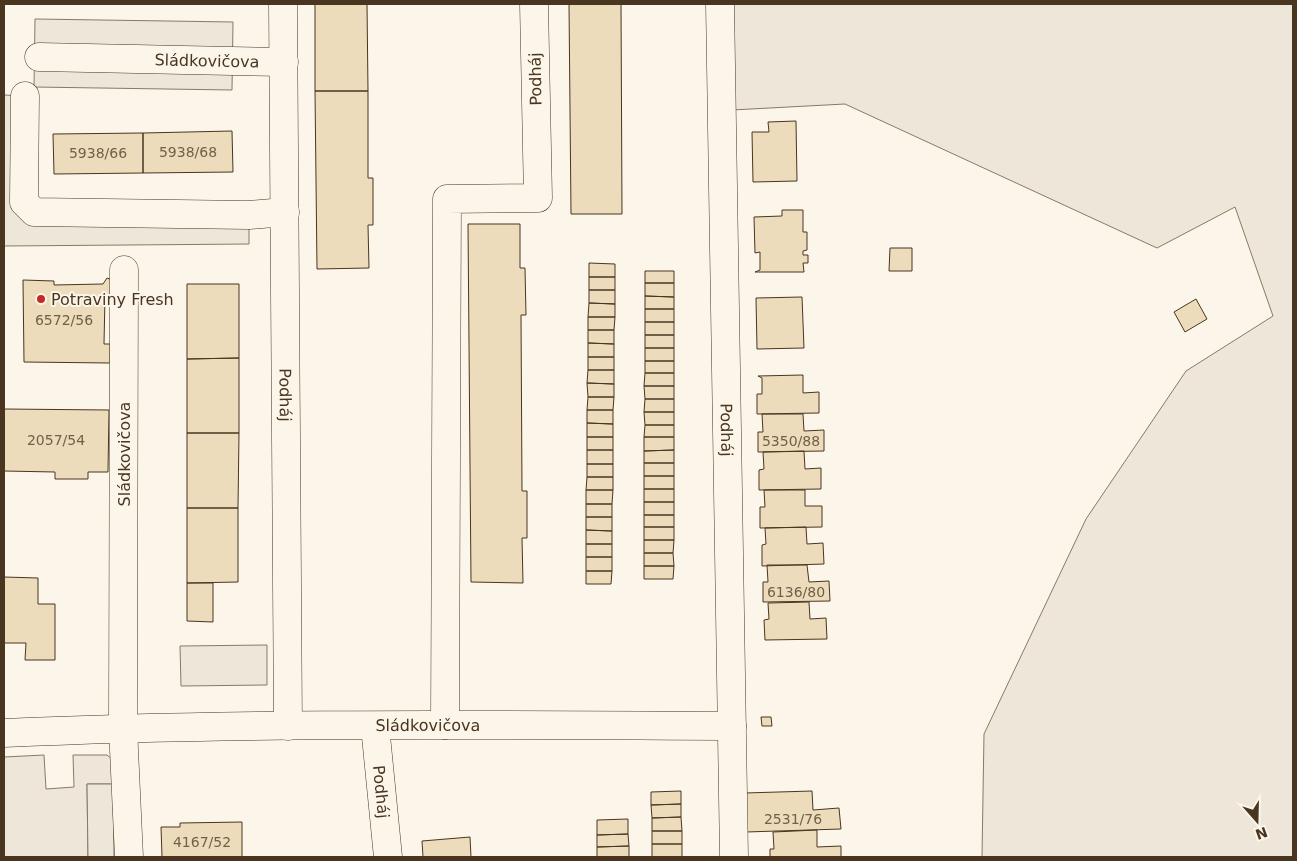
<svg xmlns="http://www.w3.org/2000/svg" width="1297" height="861" font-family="'DejaVu Sans',sans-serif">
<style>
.green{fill:#ede6d9;stroke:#887966}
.parking{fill:#ede7d9;stroke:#887966}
.building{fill:#ecdcbc;stroke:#4a3520}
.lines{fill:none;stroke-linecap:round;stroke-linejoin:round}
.minor-casing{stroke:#4a3520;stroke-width:29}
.minor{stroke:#fbf6e9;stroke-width:28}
.poi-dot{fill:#c62828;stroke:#fbf6e9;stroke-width:2}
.labels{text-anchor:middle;stroke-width:4;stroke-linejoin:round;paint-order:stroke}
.number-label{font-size:14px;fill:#725f47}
.street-label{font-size:16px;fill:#4a3520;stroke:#fbf6e9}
.poi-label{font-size:16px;fill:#4a3520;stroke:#fbf6e9;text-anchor:start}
</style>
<rect width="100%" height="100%" fill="#fbf6e9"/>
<path class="green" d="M 727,4 L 1293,4 L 1293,857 L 982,857 L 984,734 L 1086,519 L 1186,371 L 1273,316 L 1235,207 L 1157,248 L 845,104 L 732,110 Z
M 44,755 L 46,789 L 74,787 L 73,755 L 107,755 L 117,763 L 113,784 L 87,784 L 88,857 L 4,857 L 4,757 Z"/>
<path class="parking" d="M 35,19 L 233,22 L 232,90 L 34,87 Z
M 4,95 L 25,96 L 24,202 L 249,215 L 249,244 L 4,246 Z
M 267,645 L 267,685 L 181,686 L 180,646 Z
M 87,784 L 113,784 L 114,857 L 88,857 Z"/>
<path class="building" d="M 315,4 L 367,4 L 368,91 L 315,91 Z
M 569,4 L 621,4 L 622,214 L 571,214 Z
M 315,91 L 368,91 L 368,178 L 373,178 L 373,225 L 368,225 L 369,268 L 317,269 Z
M 796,121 L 797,181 L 753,182 L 752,132 L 769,132 L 768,122 Z
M 232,131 L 233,172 L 143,173 L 143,133 Z
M 143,133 L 143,173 L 54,174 L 53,134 Z
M 782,210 L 803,210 L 803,232 L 807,232 L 807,250 L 803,251 L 803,255 L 808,255 L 808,263 L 803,263 L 804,272 L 755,272 L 760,270 L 760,252 L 755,253 L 754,217 L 782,216 Z
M 468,224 L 520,224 L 520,268 L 525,268 L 526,315 L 521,315 L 522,491 L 527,491 L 527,538 L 522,538 L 523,583 L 471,582 Z
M 890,248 L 912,248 L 912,271 L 889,271 Z
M 589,263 L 615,264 L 615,277 L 589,277 Z
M 645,271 L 674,271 L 674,283 L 645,283 Z
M 589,277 L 615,277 L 615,290 L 589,290 Z
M 107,278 L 112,280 L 114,295 L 105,296 L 104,344 L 110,344 L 110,363 L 24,362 L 23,280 L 54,281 L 54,285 L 103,284 Z
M 645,283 L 674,283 L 674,297 L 645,296 Z
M 187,284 L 239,284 L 239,358 L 187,359 Z
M 589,290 L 615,290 L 615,304 L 589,303 Z
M 645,296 L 674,297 L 674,309 L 645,309 Z
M 802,297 L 804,348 L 757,349 L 756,298 Z
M 1196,299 L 1207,319 L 1185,332 L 1174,312 Z
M 589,303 L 615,304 L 615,317 L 588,317 Z
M 645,309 L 674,309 L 674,322 L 645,322 Z
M 588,317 L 615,317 L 614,330 L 588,330 Z
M 645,322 L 674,322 L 674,335 L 645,335 Z
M 588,330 L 614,330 L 614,344 L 588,343 Z
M 645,335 L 674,335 L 674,348 L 645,348 Z
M 588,343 L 614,344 L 614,357 L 588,357 Z
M 645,348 L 674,348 L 674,361 L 645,361 Z
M 588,357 L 614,357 L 614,370 L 588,370 Z
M 239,358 L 239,433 L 187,433 L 187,359 Z
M 645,361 L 674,361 L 674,373 L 645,373 Z
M 588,370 L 614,370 L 614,384 L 587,383 Z
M 645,373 L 674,373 L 674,386 L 644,386 Z
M 803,375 L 803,393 L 819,392 L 819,413 L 757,414 L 757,394 L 762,394 L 762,378 L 758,376 Z
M 587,383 L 614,384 L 614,397 L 588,397 Z
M 644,386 L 674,386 L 674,399 L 645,399 Z
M 588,397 L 614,397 L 613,410 L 587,410 Z
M 645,399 L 674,399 L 674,412 L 644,412 Z
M 4,409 L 109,410 L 108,472 L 88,472 L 88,479 L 55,479 L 55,472 L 4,471 Z
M 587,410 L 613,410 L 613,424 L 587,423 Z
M 644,412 L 674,412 L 674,425 L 645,425 Z
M 762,414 L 803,414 L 804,431 L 824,430 L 824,451 L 758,452 L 758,432 L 763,432 Z
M 587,423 L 613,424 L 613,437 L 587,437 Z
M 645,425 L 674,425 L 674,437 L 644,437 Z
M 187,433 L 239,433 L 238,508 L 187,508 Z
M 587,437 L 613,437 L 613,450 L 587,450 Z
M 644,437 L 674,437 L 674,450 L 644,451 Z
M 587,450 L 613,450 L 613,464 L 587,464 Z
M 674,450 L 674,463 L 644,463 L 644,451 Z
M 804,451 L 805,469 L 821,468 L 821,489 L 759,490 L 759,470 L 764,469 L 763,452 Z
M 644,463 L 674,463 L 674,476 L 644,476 Z
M 587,464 L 613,464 L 613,477 L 587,477 Z
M 644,476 L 674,476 L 674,489 L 644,489 Z
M 587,477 L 613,477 L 613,490 L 586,490 Z
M 644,489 L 674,489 L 674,502 L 644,502 Z
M 586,490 L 613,490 L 612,504 L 586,504 Z
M 764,490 L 805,490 L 805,506 L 822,506 L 822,527 L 760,528 L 760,507 L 765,507 Z
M 644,502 L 674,502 L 674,515 L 644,515 Z
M 586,504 L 612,504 L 612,517 L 586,517 Z
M 187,508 L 238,508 L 238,582 L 187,583 Z
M 644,515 L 674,515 L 674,527 L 644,527 Z
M 586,517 L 612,517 L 612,531 L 586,530 Z
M 644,527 L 674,527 L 674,540 L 644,540 Z
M 806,527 L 807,544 L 823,543 L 824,564 L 762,566 L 762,545 L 766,544 L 765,528 Z
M 586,530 L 612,531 L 612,544 L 586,544 Z
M 644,540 L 674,540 L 673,553 L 644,553 Z
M 586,544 L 612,544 L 612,557 L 586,557 Z
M 644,553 L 673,553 L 674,566 L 644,566 Z
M 586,557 L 612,557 L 612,571 L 586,571 Z
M 767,565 L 807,565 L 809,582 L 829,581 L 830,601 L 763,602 L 763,582 L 768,582 Z
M 644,566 L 674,566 L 673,579 L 644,579 Z
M 586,571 L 612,571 L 611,584 L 586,584 Z
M 4,577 L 38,578 L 38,604 L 55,604 L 55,660 L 25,660 L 26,643 L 4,643 Z
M 187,583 L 213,583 L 213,622 L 187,621 Z
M 809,602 L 810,619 L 826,618 L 827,639 L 765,640 L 764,620 L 769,619 L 768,603 Z
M 761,717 L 771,717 L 772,726 L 762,726 Z
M 681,791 L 681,804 L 651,805 L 651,792 Z
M 812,791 L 813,810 L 839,808 L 841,829 L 746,832 L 745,793 Z
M 681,804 L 681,817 L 652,818 L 651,805 Z
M 681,817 L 682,831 L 652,831 L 652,818 Z
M 628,819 L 628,834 L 597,835 L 597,820 Z
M 242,822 L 242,857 L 162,857 L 161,827 L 180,827 L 180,823 Z
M 817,830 L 817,847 L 841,846 L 841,857 L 770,857 L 770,849 L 774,849 L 773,832 Z
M 652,831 L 682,831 L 682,844 L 652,844 Z
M 628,834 L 629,846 L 597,847 L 597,835 Z
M 470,837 L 471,857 L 423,857 L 422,841 Z
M 652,844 L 682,844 L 682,857 L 652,857 Z
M 629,846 L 629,857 L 597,857 L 597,847 Z"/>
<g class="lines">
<g class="minor-casing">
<g id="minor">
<path id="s1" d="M 283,4 L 288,726"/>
<path id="s2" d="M 720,4 L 734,857"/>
<path id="s3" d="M 39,57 L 284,62"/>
<path d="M 25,96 L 24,202 L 34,212 L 249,215 L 285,212"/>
<path d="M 124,270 L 123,728 L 129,857"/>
<path d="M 445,725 L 447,199 L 538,198 L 534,4"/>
<path id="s4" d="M 375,726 L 388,857"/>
<path id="s5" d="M 4,733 C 246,722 489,725 732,726"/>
</g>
</g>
<use href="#minor" class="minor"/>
</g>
<circle class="poi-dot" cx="41" cy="299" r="5"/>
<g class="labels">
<g class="number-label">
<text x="188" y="157">5938/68</text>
<text x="98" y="158">5938/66</text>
<text x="64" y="325">6572/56</text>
<text x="56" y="445">2057/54</text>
<text x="791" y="446">5350/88</text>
<text x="796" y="597">6136/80</text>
<text x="793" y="824">2531/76</text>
<text x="202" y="847">4167/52</text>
</g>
<g class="street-label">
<text dy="6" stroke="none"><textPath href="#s3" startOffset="168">Sládkovičova</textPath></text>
<text transform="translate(535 79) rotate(-91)" y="6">Podháj</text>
<text dy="6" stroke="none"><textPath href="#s1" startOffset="391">Podháj</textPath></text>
<text dy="6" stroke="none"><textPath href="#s2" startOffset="426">Podháj</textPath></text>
<text transform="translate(124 454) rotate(-90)" y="6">Sládkovičova</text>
<text dy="6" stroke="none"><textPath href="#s5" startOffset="424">Sládkovičova</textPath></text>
<text dy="6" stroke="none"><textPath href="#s4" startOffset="66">Podháj</textPath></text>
</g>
<g class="poi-label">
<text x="51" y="305">Potraviny Fresh</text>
</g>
</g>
<rect width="1297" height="861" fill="none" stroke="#4a3520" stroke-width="10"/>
<g transform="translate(1257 821) rotate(160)" stroke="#fbf6e9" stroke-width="4" paint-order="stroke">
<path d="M0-4L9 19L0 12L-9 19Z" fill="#4a3520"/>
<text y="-8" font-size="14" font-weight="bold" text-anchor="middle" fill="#4a3520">N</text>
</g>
</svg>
